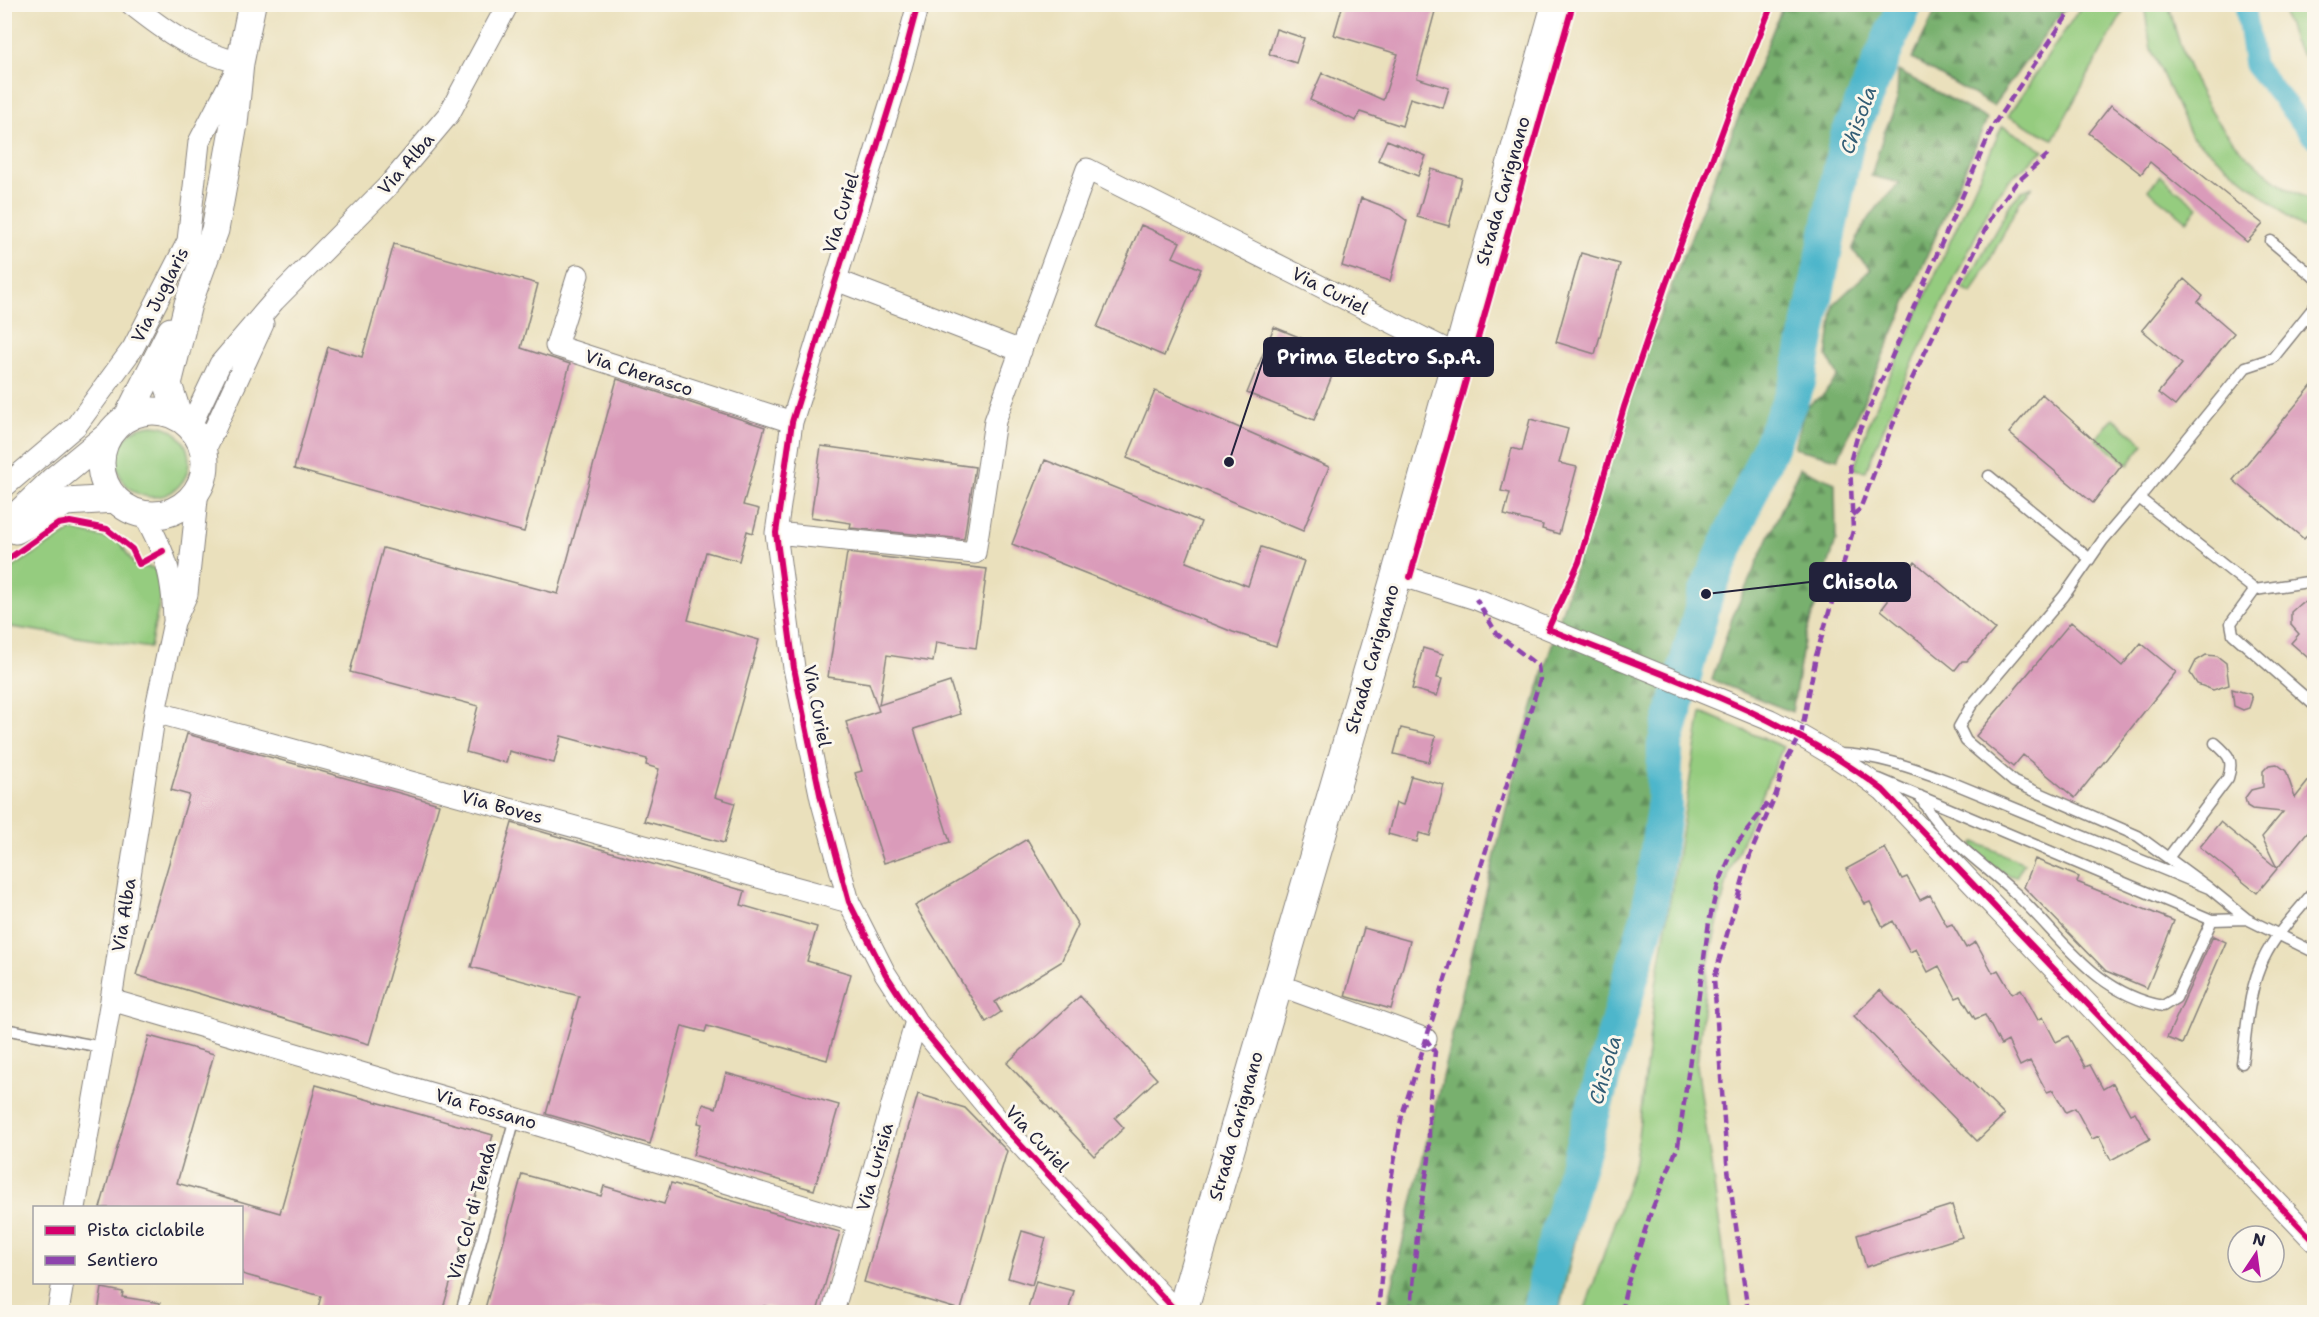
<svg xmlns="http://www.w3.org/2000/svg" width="2319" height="1317" font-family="'Shantell Sans',sans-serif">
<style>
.green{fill:#95cc7f;stroke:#5c775d;stroke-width:1.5}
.forest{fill:url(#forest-firs);stroke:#4d6954;stroke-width:1.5}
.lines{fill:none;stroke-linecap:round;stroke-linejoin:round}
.canal{stroke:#4db6cb;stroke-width:21}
.river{stroke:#4db6cb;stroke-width:36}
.building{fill:#da9bba}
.service-casing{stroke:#86817c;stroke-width:13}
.minor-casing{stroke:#86817c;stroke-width:23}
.tertiary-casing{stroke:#86817c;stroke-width:29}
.secondary-casing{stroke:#86817c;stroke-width:32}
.service{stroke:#fff;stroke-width:10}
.minor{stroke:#fff;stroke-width:21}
.tertiary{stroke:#fff;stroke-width:27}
.secondary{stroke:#fff;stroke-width:30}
.quiet{stroke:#8e44ad;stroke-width:4.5;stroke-dasharray:9 4.5;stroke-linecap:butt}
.cycleway-casing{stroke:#fbf7ec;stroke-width:10}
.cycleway{stroke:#d6006c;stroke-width:6}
.labels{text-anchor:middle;stroke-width:6;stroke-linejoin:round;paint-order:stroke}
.street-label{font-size:18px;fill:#22223b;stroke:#fbf7ec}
.water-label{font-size:20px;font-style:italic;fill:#335d75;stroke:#fbf7ec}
.leader{fill:none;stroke:#22223b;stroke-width:2}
.callout-dot{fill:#22223b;stroke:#fbf7ec;stroke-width:2}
.callout{fill:#22223b;stroke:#22223b;stroke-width:2}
.callout-label{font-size:20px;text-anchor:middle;font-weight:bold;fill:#fff}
</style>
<defs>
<pattern id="forest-firs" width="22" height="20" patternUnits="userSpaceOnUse" patternTransform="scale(1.5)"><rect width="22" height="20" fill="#78b06e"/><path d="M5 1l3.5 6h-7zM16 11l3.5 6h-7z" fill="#628f5c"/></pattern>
</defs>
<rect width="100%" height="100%" fill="#fbf7ec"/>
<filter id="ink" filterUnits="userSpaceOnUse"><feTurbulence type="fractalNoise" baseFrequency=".0167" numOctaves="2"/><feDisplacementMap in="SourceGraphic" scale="12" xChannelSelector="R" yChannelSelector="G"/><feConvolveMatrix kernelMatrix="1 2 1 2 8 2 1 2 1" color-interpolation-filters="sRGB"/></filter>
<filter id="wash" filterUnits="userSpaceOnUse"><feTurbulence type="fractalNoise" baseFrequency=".008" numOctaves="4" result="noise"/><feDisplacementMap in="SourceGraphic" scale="24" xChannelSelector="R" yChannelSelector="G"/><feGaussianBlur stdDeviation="1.35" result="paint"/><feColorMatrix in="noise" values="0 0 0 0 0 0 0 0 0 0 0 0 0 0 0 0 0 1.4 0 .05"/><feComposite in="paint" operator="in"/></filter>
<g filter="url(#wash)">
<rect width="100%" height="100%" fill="#eae0bc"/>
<path class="green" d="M 2082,5 L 2127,5 L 2053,139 L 2008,116 Z
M 2144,5 L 2169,5 C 2184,70 2211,127 2263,170 C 2282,185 2291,193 2314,200 L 2314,225 L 2302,228 L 2190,135 L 2151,49 Z
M 2281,5 L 2314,5 L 2314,70 L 2293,41 Z
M 2002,126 L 2044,150 L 2008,181 L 1995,197 L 1899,391 L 1866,471 L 1854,469 L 1870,420 Z
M 2160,176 L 2198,207 L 2187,221 L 2148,190 Z
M 2033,187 L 2021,200 L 1972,294 L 1963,289 L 2011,203 L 2022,191 Z
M 2113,418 L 2144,444 L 2128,465 L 2096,439 Z
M117 461a36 36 0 1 1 72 0a36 36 0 1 1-72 0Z
M 72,530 L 119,541 L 135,566 L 155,568 L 161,595 L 150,648 L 5,626 L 5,572 Z
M 1701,712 L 1783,747 L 1729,872 L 1708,964 L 1697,1065 L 1732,1312 L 1584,1312 L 1635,1162 L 1655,992 Z
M 1975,842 L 2024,863 L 2016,877 C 1997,873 1985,861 1972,846 Z"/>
<path class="forest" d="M 1939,4 L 2067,4 L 2067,5 L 1993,106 L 1912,59 Z
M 1783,5 L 1905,5 L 1847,139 L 1798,382 L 1706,594 L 1665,745 L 1649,914 L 1559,1312 L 1386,1312 L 1521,746 L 1627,398 Z
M 1898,71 L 1987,119 L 1838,459 L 1794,448 L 1805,408 L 1824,394 L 1838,376 L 1827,356 L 1834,304 L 1871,269 L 1852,250 C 1864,222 1878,204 1900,183 L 1871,176 L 1884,133 L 1897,103 Z
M 1800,468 L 1835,483 L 1836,541 L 1804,641 L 1792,712 L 1712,680 L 1732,618 Z"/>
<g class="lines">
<path class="canal" d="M 2245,4 L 2254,65 L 2314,138"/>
<path class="river" d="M 1540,1312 L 1549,1266 L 1649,914 L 1664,808 L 1665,745 L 1706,594 L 1798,382 L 1847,139 L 1905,4"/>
</g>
<g id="blocks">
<path class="building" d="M 1343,4 L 1437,4 L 1417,78 L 1449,88 L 1443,108 L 1410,98 L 1402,126 L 1360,112 L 1356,121 L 1310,100 L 1322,73 L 1383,100 L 1398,54 L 1334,35 Z
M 1276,29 L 1304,38 L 1296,63 L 1269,54 Z
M 2111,105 L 2187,163 L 2263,224 L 2247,242 L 2150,162 L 2141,174 L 2089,133 Z
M 1387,140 L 1426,156 L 1418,176 L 1378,160 Z
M 1431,169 L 1462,178 L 1449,226 L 1417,217 Z
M 1361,198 L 1391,209 L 1407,221 L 1390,281 L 1342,266 Z
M 1141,225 L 1180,242 L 1173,257 L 1201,269 L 1164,356 L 1097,327 Z
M 394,244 L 538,284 L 521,348 L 570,364 L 524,532 L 294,469 L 328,347 L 362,357 Z
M 1581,253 L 1620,264 L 1595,354 L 1556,342 Z
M 2184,279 L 2203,296 L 2198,302 L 2234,333 L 2175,406 L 2158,393 L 2182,364 L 2142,330 Z
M 1274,327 L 1341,354 L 1314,420 L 1247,393 Z
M 617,379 L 765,427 L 743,505 L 759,509 L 753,533 L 747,531 L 739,561 L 706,552 L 688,620 L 759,640 L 715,797 L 735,803 L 724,843 L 644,821 L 659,769 L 646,765 L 647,759 L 561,736 L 554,763 L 509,751 L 506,763 L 466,752 L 478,706 L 350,672 L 383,548 L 558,594 Z
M 2314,383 L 2314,528 L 2304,539 L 2233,480 Z
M 1155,391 L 1329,467 L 1303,531 L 1127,458 Z
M 2042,394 L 2122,465 L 2093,503 L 2009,433 Z
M 1530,419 L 1568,429 L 1559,463 L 1577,467 L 1559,534 L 1542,529 L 1543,525 L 1504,515 L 1510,493 L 1501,491 L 1512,448 L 1522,451 Z
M 821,446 L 975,467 L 964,539 L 850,528 L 851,523 L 811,517 Z
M 1045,460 L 1201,522 L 1186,562 L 1248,586 L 1261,547 L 1304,561 L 1276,646 L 1233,632 L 1012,544 Z
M 847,553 L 987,569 L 976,648 L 936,642 L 933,662 L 887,655 L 879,705 L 950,682 L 960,714 L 914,729 L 950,842 L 884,863 L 855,773 L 862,771 L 846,722 L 879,711 L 869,683 L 828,677 Z
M 1915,562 L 1995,629 L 1967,661 L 1962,661 L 1955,670 L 1881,610 L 1888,601 L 1887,596 Z
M 2308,602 L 2314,605 L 2314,663 L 2291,643 L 2299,634 L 2291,625 L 2291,612 L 2301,603 Z
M 2071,622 L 2122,666 L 2141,643 L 2176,672 L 2075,798 L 2023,755 L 2013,767 L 1976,736 Z
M 1423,648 L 1443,654 L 1437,678 L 1442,679 L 1437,696 L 1412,689 Z
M 2206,655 L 2217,656 L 2226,663 L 2229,685 L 2213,690 L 2197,684 L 2190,673 L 2196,661 Z
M 2232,689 L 2250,694 L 2252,699 L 2249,708 L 2243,710 L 2234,706 Z
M 1401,728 L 1436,736 L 1429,762 L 1394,754 Z
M 187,734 L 439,804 L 369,1044 L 136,975 L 189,795 L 171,790 Z
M 2277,764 L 2286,771 L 2295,798 L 2314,774 L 2314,824 L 2257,893 L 2200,847 L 2220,822 L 2277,868 L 2262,837 L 2283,812 L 2252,809 L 2247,806 L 2245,798 L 2251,790 L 2263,787 L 2263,771 L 2269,765 Z
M 1411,776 L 1444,785 L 1430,836 L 1419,833 L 1417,842 L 1388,834 L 1396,803 L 1403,805 Z
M 512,823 L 745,891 L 741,905 L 817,927 L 807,961 L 851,974 L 827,1060 L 707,1026 L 705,1032 L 682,1026 L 650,1144 L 546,1114 L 579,996 L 471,967 Z
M 1027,839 L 1078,925 L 1061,962 L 995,1002 L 1001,1012 L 986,1022 L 915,906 Z
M 1885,848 L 1902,879 L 1907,877 L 1920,900 L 1930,895 L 1947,926 L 1952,924 L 1966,948 L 1976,942 L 1993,973 L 1998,970 L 2012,994 L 2021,989 L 2038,1020 L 2043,1017 L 2056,1042 L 2068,1036 L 2085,1067 L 2090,1065 L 2103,1089 L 2113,1083 L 2130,1114 L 2135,1112 L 2150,1139 L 2111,1160 L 2099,1136 L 2092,1139 L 2075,1108 L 2066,1112 L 2053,1090 L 2047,1092 L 2030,1061 L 2020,1066 L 2008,1041 L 2001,1045 L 1985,1015 L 1975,1019 L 1961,996 L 1956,998 L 1939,966 L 1928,972 L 1916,949 L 1910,952 L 1893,921 L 1883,927 L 1870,902 L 1865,904 L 1846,869 Z
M 2035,859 L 2079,877 L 2077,882 L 2174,921 L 2147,988 L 2106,971 L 2024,887 Z
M 1364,928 L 1410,941 L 1391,1009 L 1345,996 Z
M 2213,936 L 2226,942 L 2182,1044 L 2167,1038 Z
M 1880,990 L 2004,1115 L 1977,1141 L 1854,1016 Z
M 1080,996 L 1157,1079 L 1115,1118 L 1124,1128 L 1094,1156 L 1007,1063 Z
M 149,1036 L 214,1054 L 177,1183 L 280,1213 L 316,1085 L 493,1135 L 442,1312 L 317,1312 L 321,1296 L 242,1274 L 242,1208 L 100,1208 Z
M 726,1073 L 839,1105 L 814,1190 L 693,1155 L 702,1124 L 698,1123 L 703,1104 L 716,1108 Z
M 918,1094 L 965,1108 L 1007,1151 L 961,1310 L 864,1282 Z
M 522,1174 L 601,1196 L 604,1186 L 664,1204 L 671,1183 L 840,1232 L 817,1312 L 787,1312 L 764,1306 L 763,1312 L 484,1312 Z
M 1952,1205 L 1962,1237 L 1866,1267 L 1857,1235 Z
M 1022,1231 L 1046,1238 L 1032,1285 L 1008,1278 Z
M 1036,1281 L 1074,1291 L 1068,1312 L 1027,1312 Z
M 102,1288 L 123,1292 L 122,1297 L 160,1303 L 160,1312 L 98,1312 Z"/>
</g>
</g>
<g filter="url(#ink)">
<use href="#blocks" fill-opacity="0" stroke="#86817c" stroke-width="1.5"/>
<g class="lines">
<g class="service-casing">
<path id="service" d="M 2271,241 L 2314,277
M 1989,476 L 2090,559
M 2139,498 L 2246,367 L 2273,358 L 2314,307
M 2255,590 L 2314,581
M 1837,754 C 1874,754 1914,768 1948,781 L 2209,888 L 2247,919
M 1879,779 L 2212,920 L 2247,919 L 2314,952
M 1920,796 C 1941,838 1983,863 2016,894 C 2063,938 2094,993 2163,1006 L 2176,998 L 2212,920
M 2168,858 L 2228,778 C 2234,760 2229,755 2215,743
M 2209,888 L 2138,836 L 2014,782 L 1966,741 L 1959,727 L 1971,706 L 2064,596 L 2103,540 L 2139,498 L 2255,590 L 2231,623 L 2233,634 L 2314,705
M 4,1029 L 102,1047
M 2242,1063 C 2247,1029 2248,989 2264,958 C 2276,933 2297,913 2314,891
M 461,1312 L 515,1118"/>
</g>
<g class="minor-casing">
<path id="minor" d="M 918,4 L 897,82 L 792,422 L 776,533 L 794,668 L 821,799 L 849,902 L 885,973 L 916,1021 L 1004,1127 L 1177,1312
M 578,275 L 556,346 L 792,422
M 836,280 L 1021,351
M 190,427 L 220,364 L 274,301 L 390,184 L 449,114 L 508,4
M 204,452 L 263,324
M 4,487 L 76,426 L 133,348 L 188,241 L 199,142 L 240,63 C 192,50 170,35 131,4
M 144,514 C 166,556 172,571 174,619
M 776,533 L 975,553 L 995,421 L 1087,169 L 1457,355
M 1397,574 L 1476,599 L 1770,720 C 1811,740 1847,763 1883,790 L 2314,1241
M 155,712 L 849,902
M 1276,984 L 1426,1039
M 111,1000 L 515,1118 L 859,1223
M 75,1208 L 111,1000 L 155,712 L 174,622 L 187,594 L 198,490
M 58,1312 L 63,1282
M 833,1312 L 916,1021"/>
</g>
<g class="tertiary-casing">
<path id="tertiary" d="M101 463a52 52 0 1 1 104 0a52 52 0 1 1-104 0Z
M 127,418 L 171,331
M 179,418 L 168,384 L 188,304 L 215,230 L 234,124 L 240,63 L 252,4
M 4,528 L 53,481 L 109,435
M 16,530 L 66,502 L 115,499"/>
</g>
<g class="secondary-casing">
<path id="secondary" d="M 1182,1312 L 1397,574 L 1557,4"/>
</g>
<use href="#service" class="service"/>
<use href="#minor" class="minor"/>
<use href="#tertiary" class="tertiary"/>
<use href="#secondary" class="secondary"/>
<path class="quiet" d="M 1853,515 L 1860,509 L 1906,391 L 1993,214 L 2016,183 L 2051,152
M 1378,1312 L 1389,1192 L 1402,1115 L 1540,680 L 1538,666 L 1497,634 L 1476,599
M 1411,1312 L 1418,1224 L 1429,1159 L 1429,1106 L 1435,1052 L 1426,1039
M 1621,1312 L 1628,1282 L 1651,1212 L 1678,1146 L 1709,922 L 1718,885 L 1734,848 L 1768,803
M 1748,1312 L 1727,1162 L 1714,979 L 1750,855 L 1776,794 L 1784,765 L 1801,735 L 1816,656 L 1853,531 L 1850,462 L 1858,434 L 1994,124 L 2075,4"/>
<g class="cycleway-casing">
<path id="cycleway" d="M 918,4 L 897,82 L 792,422 L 776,533 L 794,668 L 821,799 L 849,902 L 885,973 L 916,1021 L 1004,1127 L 1177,1312
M 4,562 L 58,524 L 70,522 L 107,529 L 132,549 L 139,564 L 163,551
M 1410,577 L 1573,4
M 1548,629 C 1663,675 1783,714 1883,790 L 2314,1241
M 1556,632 L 1548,629 L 1579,562 L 1624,407 L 1666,284 L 1731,108 L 1772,4"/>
</g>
<use href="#cycleway" class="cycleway"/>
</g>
</g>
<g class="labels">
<g class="street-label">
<text transform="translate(406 164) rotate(-49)" y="6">Via Alba</text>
<text transform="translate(1503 191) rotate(-74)" y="6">Strada Carignano</text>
<text transform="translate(841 213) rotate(-73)" y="6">Via Curiel</text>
<text transform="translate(1330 291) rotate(27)" y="6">Via Curiel</text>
<text transform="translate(160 295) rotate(-63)" y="6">Via Juglaris</text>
<text transform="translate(639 373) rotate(18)" y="6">Via Cherasco</text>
<text transform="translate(1372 659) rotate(-74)" y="6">Strada Carignano</text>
<text transform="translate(817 706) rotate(79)" y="6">Via Curiel</text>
<text transform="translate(502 807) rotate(15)" y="6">Via Boves</text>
<text transform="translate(124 915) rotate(-81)" y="6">Via Alba</text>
<text transform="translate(486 1109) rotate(16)" y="6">Via Fossano</text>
<text transform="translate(1236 1126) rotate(-74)" y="6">Strada Carignano</text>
<text transform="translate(1037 1139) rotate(47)" y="6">Via Curiel</text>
<text transform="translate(875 1167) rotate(-74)" y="6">Via Lurisia</text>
<text transform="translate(472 1211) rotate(-75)" y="6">Via Col di Tenda</text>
</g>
<g class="water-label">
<text transform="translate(1858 120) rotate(-70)" y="7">Chisola</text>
<text transform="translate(1605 1070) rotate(-74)" y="7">Chisola</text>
</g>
</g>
<path class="leader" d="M1229 462L1264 357M1706 594L1810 582"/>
<g class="callout-dot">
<circle cx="1229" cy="462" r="6"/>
<circle cx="1706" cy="594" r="6"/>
</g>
<g class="callout">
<rect x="1264" y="338" width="229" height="38" rx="6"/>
<rect x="1810" y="563" width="100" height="38" rx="6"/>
</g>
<g class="callout-label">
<text x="1379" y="364">Prima Electro S.p.A.</text>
<text x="1860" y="589">Chisola</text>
</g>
<rect width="2319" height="1317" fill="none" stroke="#fbf7ec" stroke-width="24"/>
<rect x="33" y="1206" width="210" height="78" fill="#fbf7ec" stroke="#a4a2a5" stroke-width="1.5"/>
<rect x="45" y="1226" width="30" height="9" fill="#d6006c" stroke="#a4a2a5" stroke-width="1.5"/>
<text x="87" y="1236" font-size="18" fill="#22223b">Pista ciclabile</text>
<rect x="45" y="1256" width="30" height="9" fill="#8e44ad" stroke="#a4a2a5" stroke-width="1.5"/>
<text x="87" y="1266" font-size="18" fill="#22223b">Sentiero</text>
<g transform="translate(2256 1254) rotate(13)"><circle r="28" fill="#fbf7ec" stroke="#a4a2a5" stroke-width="1.5"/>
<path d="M0-4.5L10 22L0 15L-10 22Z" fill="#b5179e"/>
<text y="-9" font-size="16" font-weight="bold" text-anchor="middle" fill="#22223b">N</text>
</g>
</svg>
